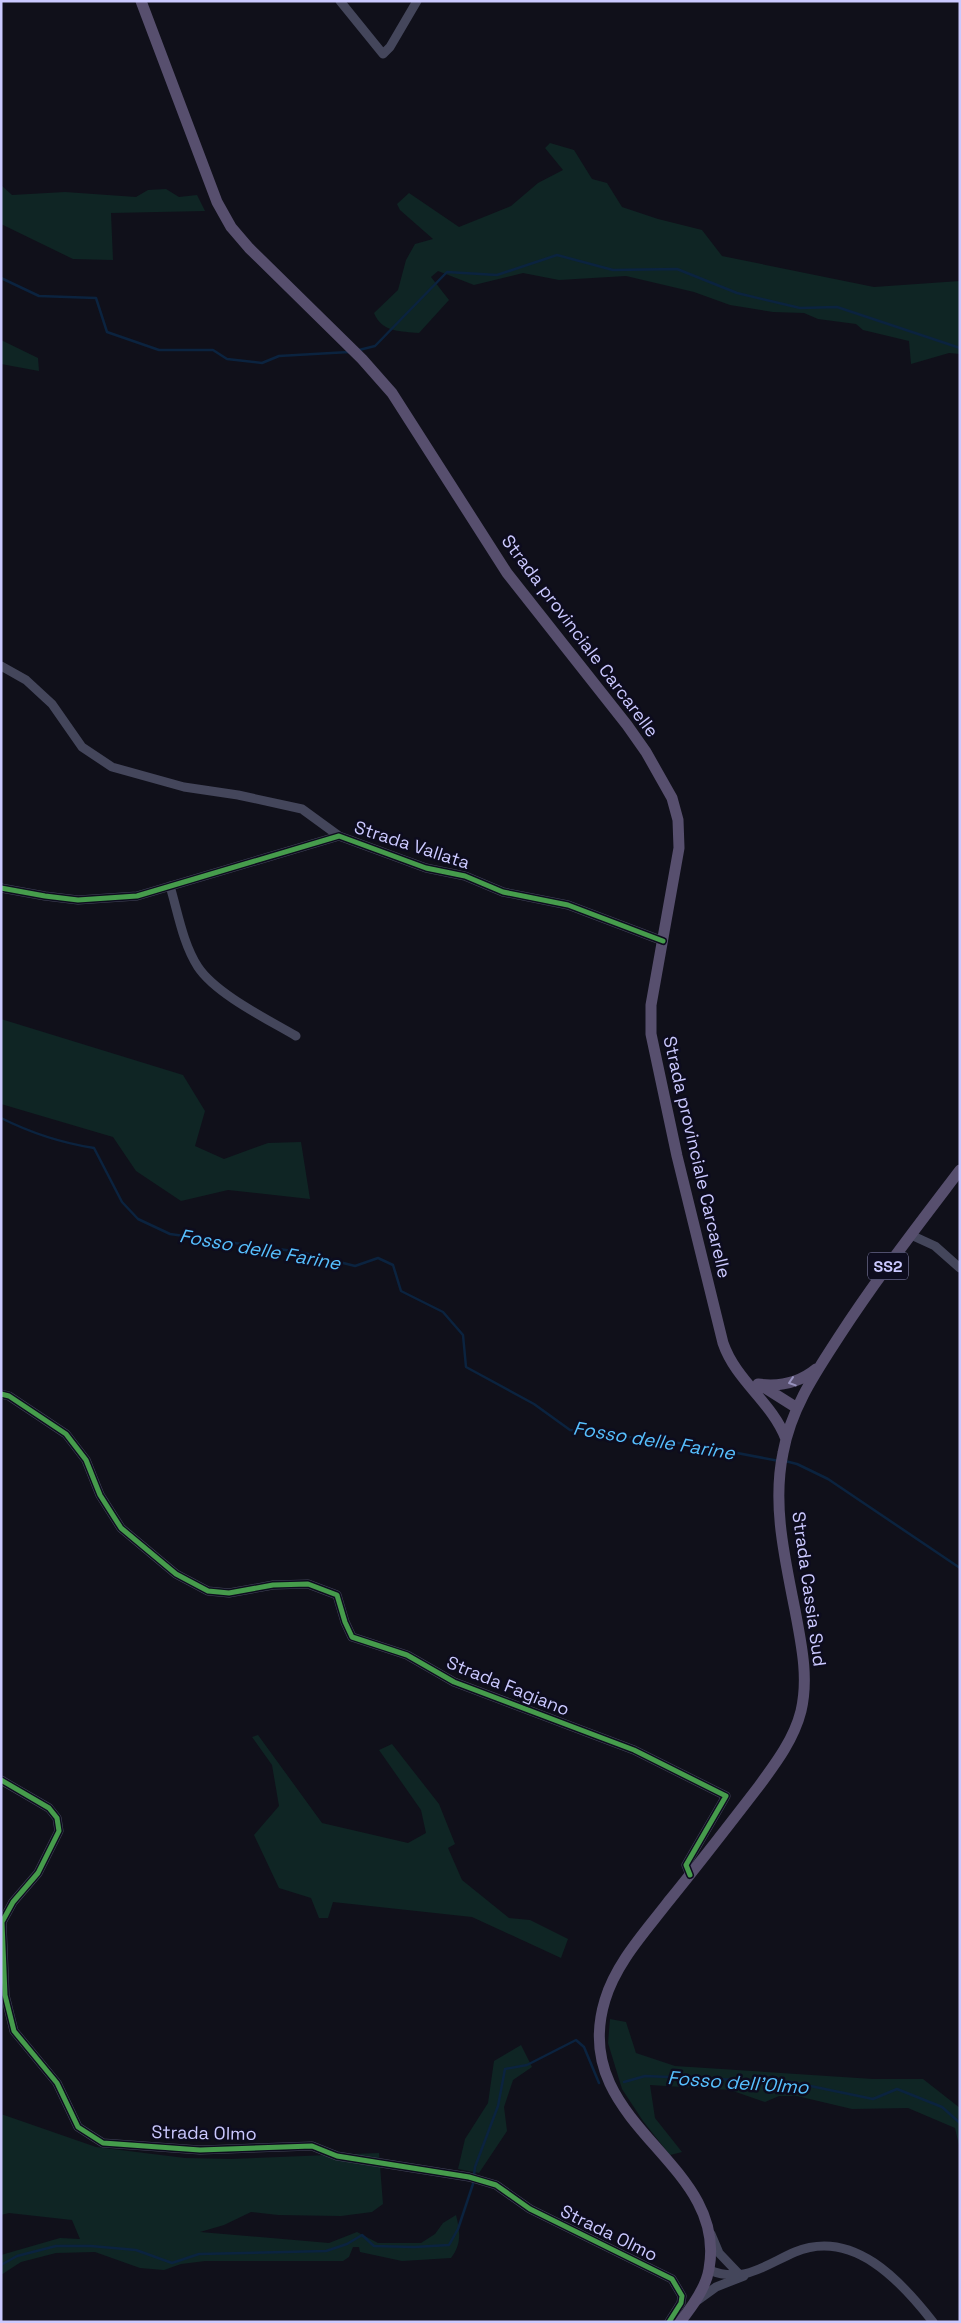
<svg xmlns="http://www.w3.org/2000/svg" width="961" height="2323" font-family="'Space Grotesk',sans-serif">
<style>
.green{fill:#0f2524}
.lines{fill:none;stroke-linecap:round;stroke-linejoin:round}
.stream{stroke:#0b233f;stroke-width:2.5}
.minor{stroke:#44465b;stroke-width:9}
.major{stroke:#574f6e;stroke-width:11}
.cycleway-casing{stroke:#0d0c1e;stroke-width:8}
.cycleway{stroke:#469c4c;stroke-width:5}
.oneway{stroke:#9792be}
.labels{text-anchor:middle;stroke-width:5;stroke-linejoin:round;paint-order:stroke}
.shield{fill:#0d0c1e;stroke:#9290bc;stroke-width:1}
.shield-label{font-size:16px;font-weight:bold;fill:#cbc9ff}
.street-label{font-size:18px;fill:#cbc9ff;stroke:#0d0c1e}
.water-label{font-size:19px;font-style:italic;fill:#57c0ff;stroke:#0d0c1e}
</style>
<rect width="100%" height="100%" fill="#10101a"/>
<path class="green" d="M 550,143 L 574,150 L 592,179 L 607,183 L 622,207 L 658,219 L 702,230 L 722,256 L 874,287 L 960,281 L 960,354 L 949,353 L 911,364 L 909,341 L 863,330 L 856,324 L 818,319 L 804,313 L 773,312 L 730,305 L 694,292 L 626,276 L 559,280 L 523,273 L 474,285 L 438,271 L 431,277 L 449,300 L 419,333 C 401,331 382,333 374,313 L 398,290 L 406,260 L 415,244 L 433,239 L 400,210 L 397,204 L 409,193 L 459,227 L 511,206 L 538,183 L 563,170 L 545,148 Z
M 1,185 L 12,195 L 65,192 L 136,197 L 148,190 L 166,189 L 179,197 L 197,195 L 205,211 L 111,213 L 113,260 L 73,259 L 1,224 Z
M 1,340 L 38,358 L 39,371 L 1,364 Z
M 1,1019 L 183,1075 L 205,1111 L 195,1146 L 224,1159 L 268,1143 L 301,1142 L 310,1199 L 228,1190 L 181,1201 L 136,1171 L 113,1137 L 1,1104 Z
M 258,1735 L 322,1823 L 408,1843 L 426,1833 L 421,1810 L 379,1750 L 392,1744 L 439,1804 L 455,1844 L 448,1848 L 462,1880 L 509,1918 L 530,1920 L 568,1939 L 561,1958 L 472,1917 L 333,1902 L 328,1918 L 319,1918 L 311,1898 L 279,1888 L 254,1835 L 279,1806 L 272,1765 L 252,1737 Z
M 610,2019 L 626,2022 L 636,2053 L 675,2066 L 873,2079 L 923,2079 L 960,2108 L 960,2150 L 955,2128 L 908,2108 L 852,2109 L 797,2096 L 779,2096 L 765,2102 L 730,2090 L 650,2085 L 655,2118 L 682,2152 L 670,2155 L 643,2121 L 622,2089 L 608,2043 Z
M 521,2045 L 532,2067 L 513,2080 L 504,2107 L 507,2131 L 479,2173 L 458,2169 L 465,2139 L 488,2103 L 494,2061 Z
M 1,2114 L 96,2147 L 185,2158 L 231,2159 L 379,2153 L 383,2204 L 372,2212 L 341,2216 L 278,2215 L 251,2212 L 224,2225 L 200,2232 L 329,2243 L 357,2232 L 378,2243 L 421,2243 L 435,2234 L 443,2223 L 456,2215 C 460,2231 462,2244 451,2258 L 402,2261 L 360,2252 L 359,2247 L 353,2247 L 349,2257 L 343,2261 L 205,2261 L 181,2264 L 164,2270 L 140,2268 L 95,2252 L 56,2253 L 21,2262 L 1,2275 L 1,2255 L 60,2238 L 80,2239 L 72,2220 L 9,2213 L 1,2215 Z"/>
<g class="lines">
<path class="stream" d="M 1,278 L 39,296 L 96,298 L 107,332 L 159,350 L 213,350 L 227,359 L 262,363 L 279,356 L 349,352
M 359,350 L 375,346 L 447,272 L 497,275 L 557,255 L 613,270 L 677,269 L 737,293 L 800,308 L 837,307 L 960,348
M 1,1118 C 31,1133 62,1143 94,1148 L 122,1202 L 138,1219 L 170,1234 L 300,1252 L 355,1266 L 378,1258 L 393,1265 L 401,1291 L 443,1312 L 463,1335 L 466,1367 L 534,1404 L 570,1430 L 695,1445 L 779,1461
M 785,1461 L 797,1464 L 828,1479 L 960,1568
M 624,2082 L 645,2076 L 791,2082 L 873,2099 L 897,2089 L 942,2107 L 960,2123
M 1,2265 L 17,2256 L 56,2246 L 91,2246 L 136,2250 L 172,2263 L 199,2254 L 326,2251 L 347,2244 L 362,2235 L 374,2246 L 414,2247 L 449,2245 L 458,2229 L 473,2184 L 475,2167 L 498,2106 L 505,2069 L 527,2065 L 576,2040 L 584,2047 L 599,2083"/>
<path class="minor" d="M 340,1 L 383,54 L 390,47 L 417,1
M 1,666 L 26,680 L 52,704 L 82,747 L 112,767 L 184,787 L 238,795 L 302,809 L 339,836
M 170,886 C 178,913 183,944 198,967 C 216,994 267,1019 296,1036
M 1,888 L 45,896 L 78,900 L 137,896 L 339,836 L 426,868 L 465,876 L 503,892 L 568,905 L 663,941
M 911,1235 L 935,1246 L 960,1268
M 1,1394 L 9,1396 L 66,1434 L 86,1460 L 100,1495 L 121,1528 L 176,1574 L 208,1591 L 229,1593 L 273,1585 L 308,1584 L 337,1595 L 345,1622 L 352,1637 L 407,1655 L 454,1682 L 634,1750 L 726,1796 L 686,1865 L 690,1875
M 1,1780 L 49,1808 L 57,1818 L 59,1831 L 38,1873 L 13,1902 L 2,1922 L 5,1995 L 14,2031 L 57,2083 L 78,2127 L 103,2143 L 200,2150 L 312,2146 L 337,2156 L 469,2177 L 496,2185 L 530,2209 L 672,2279 L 682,2296 L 681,2303 L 669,2322
M 711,2234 L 719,2253 L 739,2274
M 709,2270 C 744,2284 765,2265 795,2252 C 853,2228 901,2281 933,2322
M 698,2300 L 716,2287 L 744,2276"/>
<path class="major" d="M 141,1 L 217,202 L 231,227 L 249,248 L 362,359 L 392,393 L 507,573 L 627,725 L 646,752 L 672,798 L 678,820 L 679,848 L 651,1005 L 651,1034 L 677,1156 L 723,1343 C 736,1381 772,1402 786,1439
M 758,1384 C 780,1387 799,1383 816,1369
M 762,1386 L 797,1408
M 680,2322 C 692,2307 706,2288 709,2269 C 729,2160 567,2125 605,2000 C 616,1963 645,1932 668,1902 C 699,1864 729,1825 759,1786 C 776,1763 794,1739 801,1711 C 809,1677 801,1643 795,1610 C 785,1559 772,1505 783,1453 C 791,1408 816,1372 840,1335 C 877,1278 919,1224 960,1170"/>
<g class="cycleway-casing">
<path id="cycleway" d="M 1,888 L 45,896 L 78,900 L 137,896 L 339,836 L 426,868 L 465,876 L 503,892 L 568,905 L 663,941
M 1,1394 L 9,1396 L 66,1434 L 86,1460 L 100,1495 L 121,1528 L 176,1574 L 208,1591 L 229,1593 L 273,1585 L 308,1584 L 337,1595 L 345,1622 L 352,1637 L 407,1655 L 454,1682 L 634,1750 L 726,1796 L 686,1865 L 690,1875
M 1,1780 L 49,1808 L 57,1818 L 59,1831 L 38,1873 L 13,1902 L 2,1922 L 5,1995 L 14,2031 L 57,2083 L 78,2127 L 103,2143 L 200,2150 L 312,2146 L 337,2156 L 469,2177 L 496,2185 L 530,2209 L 672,2279 L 682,2296 L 681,2303 L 669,2322"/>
</g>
<use href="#cycleway" class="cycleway"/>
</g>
<defs><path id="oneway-chevron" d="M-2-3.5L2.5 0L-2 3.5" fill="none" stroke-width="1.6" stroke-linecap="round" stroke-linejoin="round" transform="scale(1.25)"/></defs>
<use class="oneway" href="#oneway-chevron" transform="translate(792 1382) rotate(162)"/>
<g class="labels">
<rect class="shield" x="868" y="1252.5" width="40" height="27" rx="4"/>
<g class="shield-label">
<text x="888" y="1272">SS2</text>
</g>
<g class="street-label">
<text transform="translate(580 636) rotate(53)" y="6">Strada provinciale Carcarelle</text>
<text transform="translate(412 845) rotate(18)" y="6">Strada Vallata</text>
<text transform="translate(697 1157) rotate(77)" y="6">Strada provinciale Carcarelle</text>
<text transform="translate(809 1589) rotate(82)" y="6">Strada Cassia Sud</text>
<text transform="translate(508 1686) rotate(22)" y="6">Strada Fagiano</text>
<text transform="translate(204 2133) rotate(1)" y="6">Strada Olmo</text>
<text transform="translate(609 2233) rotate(26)" y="6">Strada Olmo</text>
</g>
<g class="water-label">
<text transform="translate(260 1249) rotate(10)" y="7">Fosso delle Farine</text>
<text transform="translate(654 1440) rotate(9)" y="7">Fosso delle Farine</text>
<text transform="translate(738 2082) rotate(4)" y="7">Fosso dell'Olmo</text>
</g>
</g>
<rect width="961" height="2323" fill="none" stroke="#cbc9ff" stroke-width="5"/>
</svg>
